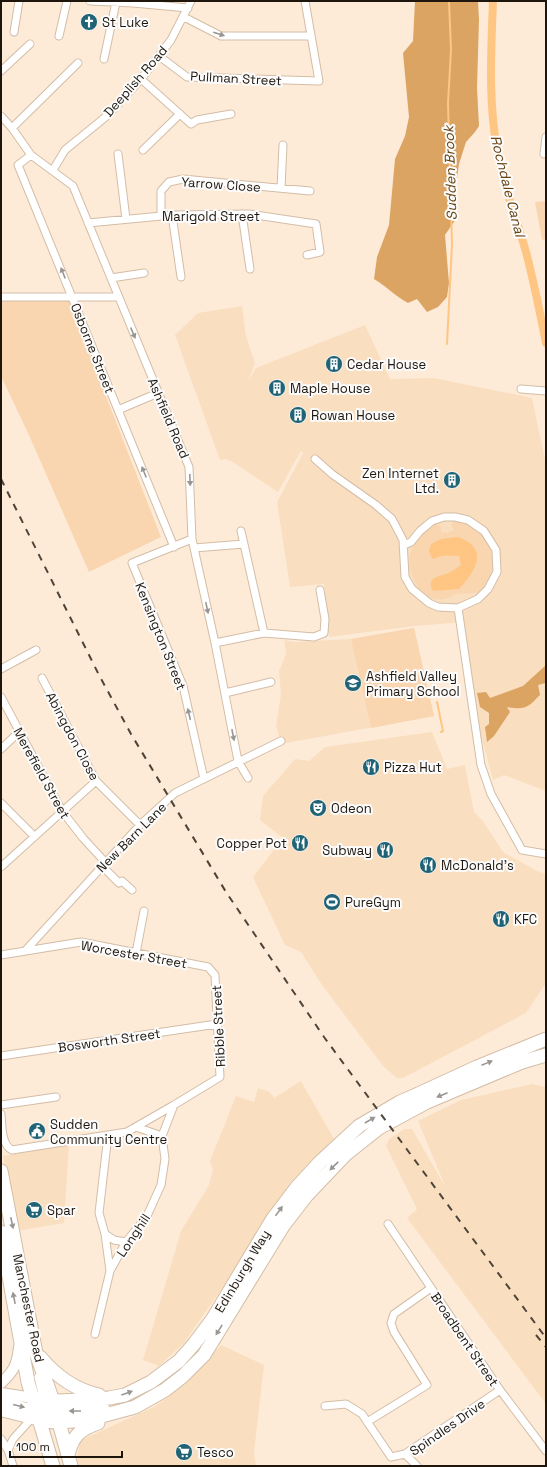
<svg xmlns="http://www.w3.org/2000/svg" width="547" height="1467" font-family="'Space Grotesk',sans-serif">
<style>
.built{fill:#fadec0}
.green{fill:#f9d6b0}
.forest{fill:#dca463}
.water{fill:#ffc583}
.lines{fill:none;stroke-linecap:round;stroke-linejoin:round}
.stream{stroke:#ffc583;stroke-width:2}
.canal{stroke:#ffc583;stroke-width:8}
.street-casing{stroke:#d3bda6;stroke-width:9}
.secondary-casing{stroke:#d3bda6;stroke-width:12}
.highway-casing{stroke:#d3bda6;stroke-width:15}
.street{stroke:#fff;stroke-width:7}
.secondary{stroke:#fff;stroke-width:10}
.highway{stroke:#fff;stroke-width:13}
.rail{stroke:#4e4439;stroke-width:2;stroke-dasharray:7 7;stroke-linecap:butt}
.oneway{fill:#9a9692}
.labels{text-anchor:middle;stroke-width:4;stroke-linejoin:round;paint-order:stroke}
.poi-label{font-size:13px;fill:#1e160d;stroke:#fcfcfc;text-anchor:start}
.street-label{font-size:13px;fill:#1e160d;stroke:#fcfcfc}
.water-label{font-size:14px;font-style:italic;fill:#694311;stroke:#fcfcfc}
</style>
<rect width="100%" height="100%" fill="#fdebd8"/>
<path class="built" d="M 242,306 L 246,336 L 255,363 L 248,381 L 256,368 L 365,325 L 390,379 L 434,378 L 532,398 L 546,464 L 546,791 L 504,775 L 493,780 L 481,736 L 463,622 L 415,626 L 329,637 L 324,584 L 290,587 L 277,502 L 303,453 L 301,451 L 278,492 L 231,461 L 226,459 L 220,460 L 175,335 L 198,313 Z
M 414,628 L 434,716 L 281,744 L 276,726 L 281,694 L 279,671 L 286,654 L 284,640 L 294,642 L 351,639 Z
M 432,732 L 447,769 L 465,765 L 474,812 L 483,821 L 503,852 L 535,870 L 546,874 L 546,983 L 526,1013 L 403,1078 L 397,1078 L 383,1066 L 322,985 L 301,952 L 285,945 L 253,877 L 283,838 L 260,820 L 263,796 L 295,759 L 309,761 L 325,747 Z
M 301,1081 L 334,1139 L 291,1182 L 229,1278 L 184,1343 L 159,1366 L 143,1360 L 181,1231 L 209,1185 L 213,1170 L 210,1161 L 236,1096 L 254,1102 L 258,1088 L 270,1092 L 274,1098 Z
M 532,1084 L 546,1087 L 546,1404 L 407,1218 L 417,1209 L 386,1146 L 389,1139 L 404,1129 L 412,1129 L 446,1188 L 418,1121 L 461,1100 Z
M 69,1145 L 64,1223 L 17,1231 L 3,1156 Z
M 221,1345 L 264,1365 L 254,1452 L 256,1466 L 79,1466 L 77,1457 L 81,1440 L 154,1407 L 184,1385 Z"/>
<path class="green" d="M 546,201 L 546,239 L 542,240 L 535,202 Z
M 1,299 L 68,299 L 161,537 L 89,572 L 28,433 L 1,376 Z
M 455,519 C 464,523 475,526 482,533 C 495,547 498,580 480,591 C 472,595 464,592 456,594 C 452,595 449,598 445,599 C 426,603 413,584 410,568 C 406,550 419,535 432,524 L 436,523 L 441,527 L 441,532 L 447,533 L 454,530 L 451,525 Z
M 414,628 L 434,716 L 371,728 L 351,639 Z"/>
<path class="forest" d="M 415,1 L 478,1 L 479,20 L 477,88 L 479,126 L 475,132 L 466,142 L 459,164 L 456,185 L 456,219 L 445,235 L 449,283 L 447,297 L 438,307 L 427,312 L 417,299 L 408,303 C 395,296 386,286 374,279 L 377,257 L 389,225 L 395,159 L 405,136 L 409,117 L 403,53 L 413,41 Z
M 546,665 L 546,683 L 538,685 L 540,695 C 527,708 526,710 507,707 L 510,712 L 494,736 L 487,742 L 485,727 L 489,724 L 489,713 L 480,707 L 477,693 L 486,692 L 490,698 L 523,686 Z"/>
<path class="water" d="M 458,537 C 490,548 476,571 459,589 L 433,591 C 426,578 437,577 446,574 C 451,572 457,568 461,565 L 459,556 C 451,556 441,554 434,559 L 432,558 L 429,551 L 431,544 L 441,539 Z"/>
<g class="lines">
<path class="stream" d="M 447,344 L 452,244 L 448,103 L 451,50 L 449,1
M 437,702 L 443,731 L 441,732"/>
<path class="canal" d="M 493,1 C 491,53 488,104 498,155 C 504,188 517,220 526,252 C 534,282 540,313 546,343"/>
<g class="street-casing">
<path id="street" d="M 90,1 L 133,3 L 188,8
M 184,17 L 221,36 L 311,36
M 14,32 L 19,1
M 59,36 L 67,1
M 159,56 L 187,77 L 319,81 L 305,1
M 104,59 L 116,2
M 1,71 L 30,44
M 141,79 L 191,124 L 197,120 L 231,114
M 1,116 L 12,128 L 31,155 L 73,186 L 189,467 L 192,539 L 215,643 L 238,761 L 248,778
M 12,128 L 78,63
M 143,150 L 180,114
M 118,154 L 126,219
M 544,154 L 546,137
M 31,155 L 18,165 L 174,547
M 53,170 L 65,150 L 108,115 L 141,79 L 171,40 L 191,1
M 281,188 L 283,145
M 242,214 L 250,269
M 172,215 L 181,277
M 161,216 L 161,191 L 169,182 L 183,179 L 310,191
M 88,223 L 172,215 L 249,214 L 316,224 L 320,252 L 307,255
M 111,278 L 144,273
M 1,297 L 118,297
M 521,389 L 546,391
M 118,410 L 158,393
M 315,459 L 332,474 L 376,505 L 392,519 L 403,540 L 405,577 L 412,589 L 429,603 L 438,607 L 458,608 L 478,599 L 488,589 L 497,572 L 496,550 L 484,531 L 468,520 L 455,517 L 444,517 L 432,521 L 420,531 L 411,542 L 404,545
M 241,531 L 264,633
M 192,539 L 132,563 L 183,686 L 204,779
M 194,548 L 244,544
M 458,608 L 481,765 L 491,794 L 522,850 L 546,854
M 215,643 L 264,633 L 314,637 L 324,633 L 325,619 L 320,590
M 1,669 L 36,650
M 42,678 L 96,781 L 140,825
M 225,693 L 271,682
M 1,697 L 62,811 L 83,838 L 105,862
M 1,749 L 19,732
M 1,803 L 34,836
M 102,866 L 119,883 L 122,881 L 132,890
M 1,867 L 96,781
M 25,951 L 140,825 L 175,793 L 281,741
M 136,953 L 144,911
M 1,955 L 81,942 L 208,967 L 215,975 L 220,1077 L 174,1105 L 127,1132 L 12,1150 C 1,1145 2,1124 1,1114
M 1,1056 L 217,1024
M 1,1105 L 56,1097
M 136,1127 L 162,1136
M 108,1135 L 99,1213 L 105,1234 L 110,1271
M 388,1224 L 500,1390 L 546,1451
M 105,1234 L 114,1240 L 126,1242
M 95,1334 L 110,1271 L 126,1242 L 147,1216 L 161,1185 L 165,1159 L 162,1136 L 174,1105
M 38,1377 L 42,1394 L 40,1400
M 325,1406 L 346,1404 L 362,1414 L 391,1457 L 405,1454
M 367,1422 L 427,1385 L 394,1332 L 391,1323 L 394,1314 L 431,1288
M 1,1439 L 8,1450 L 13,1466
M 8,1450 L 13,1439 L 33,1417
M 417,1466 L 405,1454 L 500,1390"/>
</g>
<g class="secondary-casing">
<path id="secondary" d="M 1,1383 C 14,1371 17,1365 19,1347
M 1,1393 L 33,1398
M 1,1401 L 48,1414 L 55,1418 L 59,1422
M 1,1411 L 40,1421"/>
</g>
<g class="highway-casing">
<path id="highway" d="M 1,1171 L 36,1353 L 53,1401 L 71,1466
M 1,1232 L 28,1382 L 53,1466
M 40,1357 C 56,1376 75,1390 99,1395
M 33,1398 L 61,1401 L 109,1398 L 125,1395 L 151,1382 L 179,1361 L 194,1344 L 212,1320 L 272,1220 L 297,1187 L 320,1162 L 359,1126 L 400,1102 L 416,1095 L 477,1067 L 546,1039
M 48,1407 C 65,1413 86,1411 104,1410
M 40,1421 L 59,1422 L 87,1420 L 135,1407 L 165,1390 L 183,1376 L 204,1355 L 283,1226 L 307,1195 L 345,1155 L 379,1128 L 427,1102 L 522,1062 L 546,1055
M 68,1454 C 73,1436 80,1429 98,1423"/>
</g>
<use href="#street" class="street"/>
<use href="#secondary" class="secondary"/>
<use href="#highway" class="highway"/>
<path class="rail" d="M 1,479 L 99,675 L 131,734 L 226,892 L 324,1037 L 546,1338
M 536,1335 L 546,1347"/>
</g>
<defs><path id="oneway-solid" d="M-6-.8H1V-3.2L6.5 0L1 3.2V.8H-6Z"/></defs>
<g class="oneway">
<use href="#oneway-solid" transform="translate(219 34) rotate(18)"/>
<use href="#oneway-solid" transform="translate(63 273) rotate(-112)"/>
<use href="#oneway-solid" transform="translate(133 333) rotate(67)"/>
<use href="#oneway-solid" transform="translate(144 472) rotate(-112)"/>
<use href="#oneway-solid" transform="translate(190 480) rotate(88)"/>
<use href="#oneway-solid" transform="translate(207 608) rotate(78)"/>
<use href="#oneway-solid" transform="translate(189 714) rotate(-103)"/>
<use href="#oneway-solid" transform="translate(233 735) rotate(79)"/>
<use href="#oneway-solid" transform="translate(487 1063) rotate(-22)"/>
<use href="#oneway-solid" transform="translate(442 1095) rotate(157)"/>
<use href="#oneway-solid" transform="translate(370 1120) rotate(-30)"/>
<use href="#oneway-solid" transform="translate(334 1166) rotate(136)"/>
<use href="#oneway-solid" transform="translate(279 1211) rotate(-54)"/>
<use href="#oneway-solid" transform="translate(12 1223) rotate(78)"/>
<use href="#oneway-solid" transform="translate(14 1298) rotate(-101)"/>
<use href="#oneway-solid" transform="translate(219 1330) rotate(122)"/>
<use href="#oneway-solid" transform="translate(127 1393) rotate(-20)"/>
<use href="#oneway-solid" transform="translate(19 1406) rotate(14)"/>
<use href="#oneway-solid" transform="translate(75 1411) rotate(180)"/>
</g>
<defs>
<g id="church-disc" transform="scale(0.9)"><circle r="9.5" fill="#1f6375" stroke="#fcfcfc"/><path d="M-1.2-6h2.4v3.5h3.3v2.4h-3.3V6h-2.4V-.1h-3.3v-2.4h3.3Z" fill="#fff"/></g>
<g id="building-disc" transform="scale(0.9)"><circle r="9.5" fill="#1f6375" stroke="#fcfcfc"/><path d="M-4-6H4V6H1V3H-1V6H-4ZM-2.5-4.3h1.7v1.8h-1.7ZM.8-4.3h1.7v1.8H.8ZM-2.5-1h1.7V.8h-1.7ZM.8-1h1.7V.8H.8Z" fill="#fff"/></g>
<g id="school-disc" transform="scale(0.9)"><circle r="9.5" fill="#1f6375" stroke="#fcfcfc"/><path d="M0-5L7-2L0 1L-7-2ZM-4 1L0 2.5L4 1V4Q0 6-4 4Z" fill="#fff"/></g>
<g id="restaurant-disc" transform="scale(0.9)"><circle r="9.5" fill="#1f6375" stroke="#fcfcfc"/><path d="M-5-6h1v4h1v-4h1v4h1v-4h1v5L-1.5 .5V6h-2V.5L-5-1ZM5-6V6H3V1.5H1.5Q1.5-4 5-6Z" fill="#fff"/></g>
<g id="theatre-disc" transform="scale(0.9)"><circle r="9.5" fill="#1f6375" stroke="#fcfcfc"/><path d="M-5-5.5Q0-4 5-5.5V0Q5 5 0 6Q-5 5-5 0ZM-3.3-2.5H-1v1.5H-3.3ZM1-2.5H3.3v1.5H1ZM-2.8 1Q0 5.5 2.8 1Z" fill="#fff"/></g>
<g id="stadium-disc" transform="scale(0.9)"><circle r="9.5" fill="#1f6375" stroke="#fcfcfc"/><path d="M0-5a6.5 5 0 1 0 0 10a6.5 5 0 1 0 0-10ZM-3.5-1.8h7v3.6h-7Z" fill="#fff"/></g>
<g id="civic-disc" transform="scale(0.9)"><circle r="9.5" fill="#1f6375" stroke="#fcfcfc"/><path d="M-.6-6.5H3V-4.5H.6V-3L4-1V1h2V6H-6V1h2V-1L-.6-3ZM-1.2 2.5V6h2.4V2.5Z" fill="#fff"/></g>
<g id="supermarket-disc" transform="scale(0.9)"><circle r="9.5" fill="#1f6375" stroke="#fcfcfc"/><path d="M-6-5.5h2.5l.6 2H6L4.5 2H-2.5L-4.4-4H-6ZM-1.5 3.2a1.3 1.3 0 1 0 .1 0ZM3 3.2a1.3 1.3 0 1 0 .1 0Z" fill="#fff"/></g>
</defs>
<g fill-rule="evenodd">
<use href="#church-disc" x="89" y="22"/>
<use href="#building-disc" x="334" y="364"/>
<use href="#building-disc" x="277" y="388"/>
<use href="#building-disc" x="298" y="415"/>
<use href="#building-disc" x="452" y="480"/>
<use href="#school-disc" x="353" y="683"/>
<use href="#restaurant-disc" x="371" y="767"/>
<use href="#theatre-disc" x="318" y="808"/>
<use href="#restaurant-disc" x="300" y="843"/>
<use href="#restaurant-disc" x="385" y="850"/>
<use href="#restaurant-disc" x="428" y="865"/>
<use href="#stadium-disc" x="332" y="902"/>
<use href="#restaurant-disc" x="501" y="919"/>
<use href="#civic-disc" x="37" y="1131"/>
<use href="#supermarket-disc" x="34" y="1210"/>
<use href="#supermarket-disc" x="184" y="1452"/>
</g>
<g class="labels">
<g class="poi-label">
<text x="102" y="27">St Luke</text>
<text x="347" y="369">Cedar House</text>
<text x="290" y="393">Maple House</text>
<text x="311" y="420">Rowan House</text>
<text x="439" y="478" text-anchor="end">Zen Internet<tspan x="439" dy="15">Ltd.</tspan></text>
<text x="366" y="681">Ashfield Valley<tspan x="366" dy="15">Primary School</tspan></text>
<text x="384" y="772">Pizza Hut</text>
<text x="331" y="813">Odeon</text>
<text x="287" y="848" text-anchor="end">Copper Pot</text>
<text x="372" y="855" text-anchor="end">Subway</text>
<text x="441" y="870">McDonald's</text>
<text x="345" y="907">PureGym</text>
<text x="514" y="924">KFC</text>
<text x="50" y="1129">Sudden<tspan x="50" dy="15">Community Centre</tspan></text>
<text x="47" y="1215">Spar</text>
<text x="197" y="1457">Tesco</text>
</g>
<g class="street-label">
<text transform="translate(236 78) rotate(3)" y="5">Pullman Street</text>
<text transform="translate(135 81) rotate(-49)" y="5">Deeplish Road</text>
<text transform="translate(221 184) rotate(4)" y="5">Yarrow Close</text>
<text x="211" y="221">Marigold Street</text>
<text transform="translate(93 348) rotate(68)" y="5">Osborne Street</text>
<text transform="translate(169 418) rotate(67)" y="5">Ashfield Road</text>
<text transform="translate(161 636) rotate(68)" y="5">Kensington Street</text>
<text transform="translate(73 736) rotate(62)" y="5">Abingdon Close</text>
<text transform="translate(42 773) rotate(61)" y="5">Merefield Street</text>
<text transform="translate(131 837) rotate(-45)" y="5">New Barn Lane</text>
<text transform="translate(134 954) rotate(10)" y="5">Worcester Street</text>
<text transform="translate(218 1026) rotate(-93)" y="5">Ribble Street</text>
<text transform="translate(109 1040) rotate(-8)" y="5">Bosworth Street</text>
<text transform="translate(133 1235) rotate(-56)" y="5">Longhill</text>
<text transform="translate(242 1271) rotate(-59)" y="5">Edinburgh Way</text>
<text transform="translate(29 1308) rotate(78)" y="5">Manchester Road</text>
<text transform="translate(465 1339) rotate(56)" y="5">Broadbent Street</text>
<text transform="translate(447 1427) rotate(-35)" y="5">Spindles Drive</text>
</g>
<g class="water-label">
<text transform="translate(450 173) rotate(-92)" y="5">Sudden Brook</text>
<text transform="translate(508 186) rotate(76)" y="5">Rochdale Canal</text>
</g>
</g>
<rect width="547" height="1467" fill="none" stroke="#1e160d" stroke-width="4"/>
<path d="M10 1451v6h112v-6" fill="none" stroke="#1e160d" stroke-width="2"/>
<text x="16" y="1451" font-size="12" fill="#1e160d" stroke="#fcfcfc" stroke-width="3" paint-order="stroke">100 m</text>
</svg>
